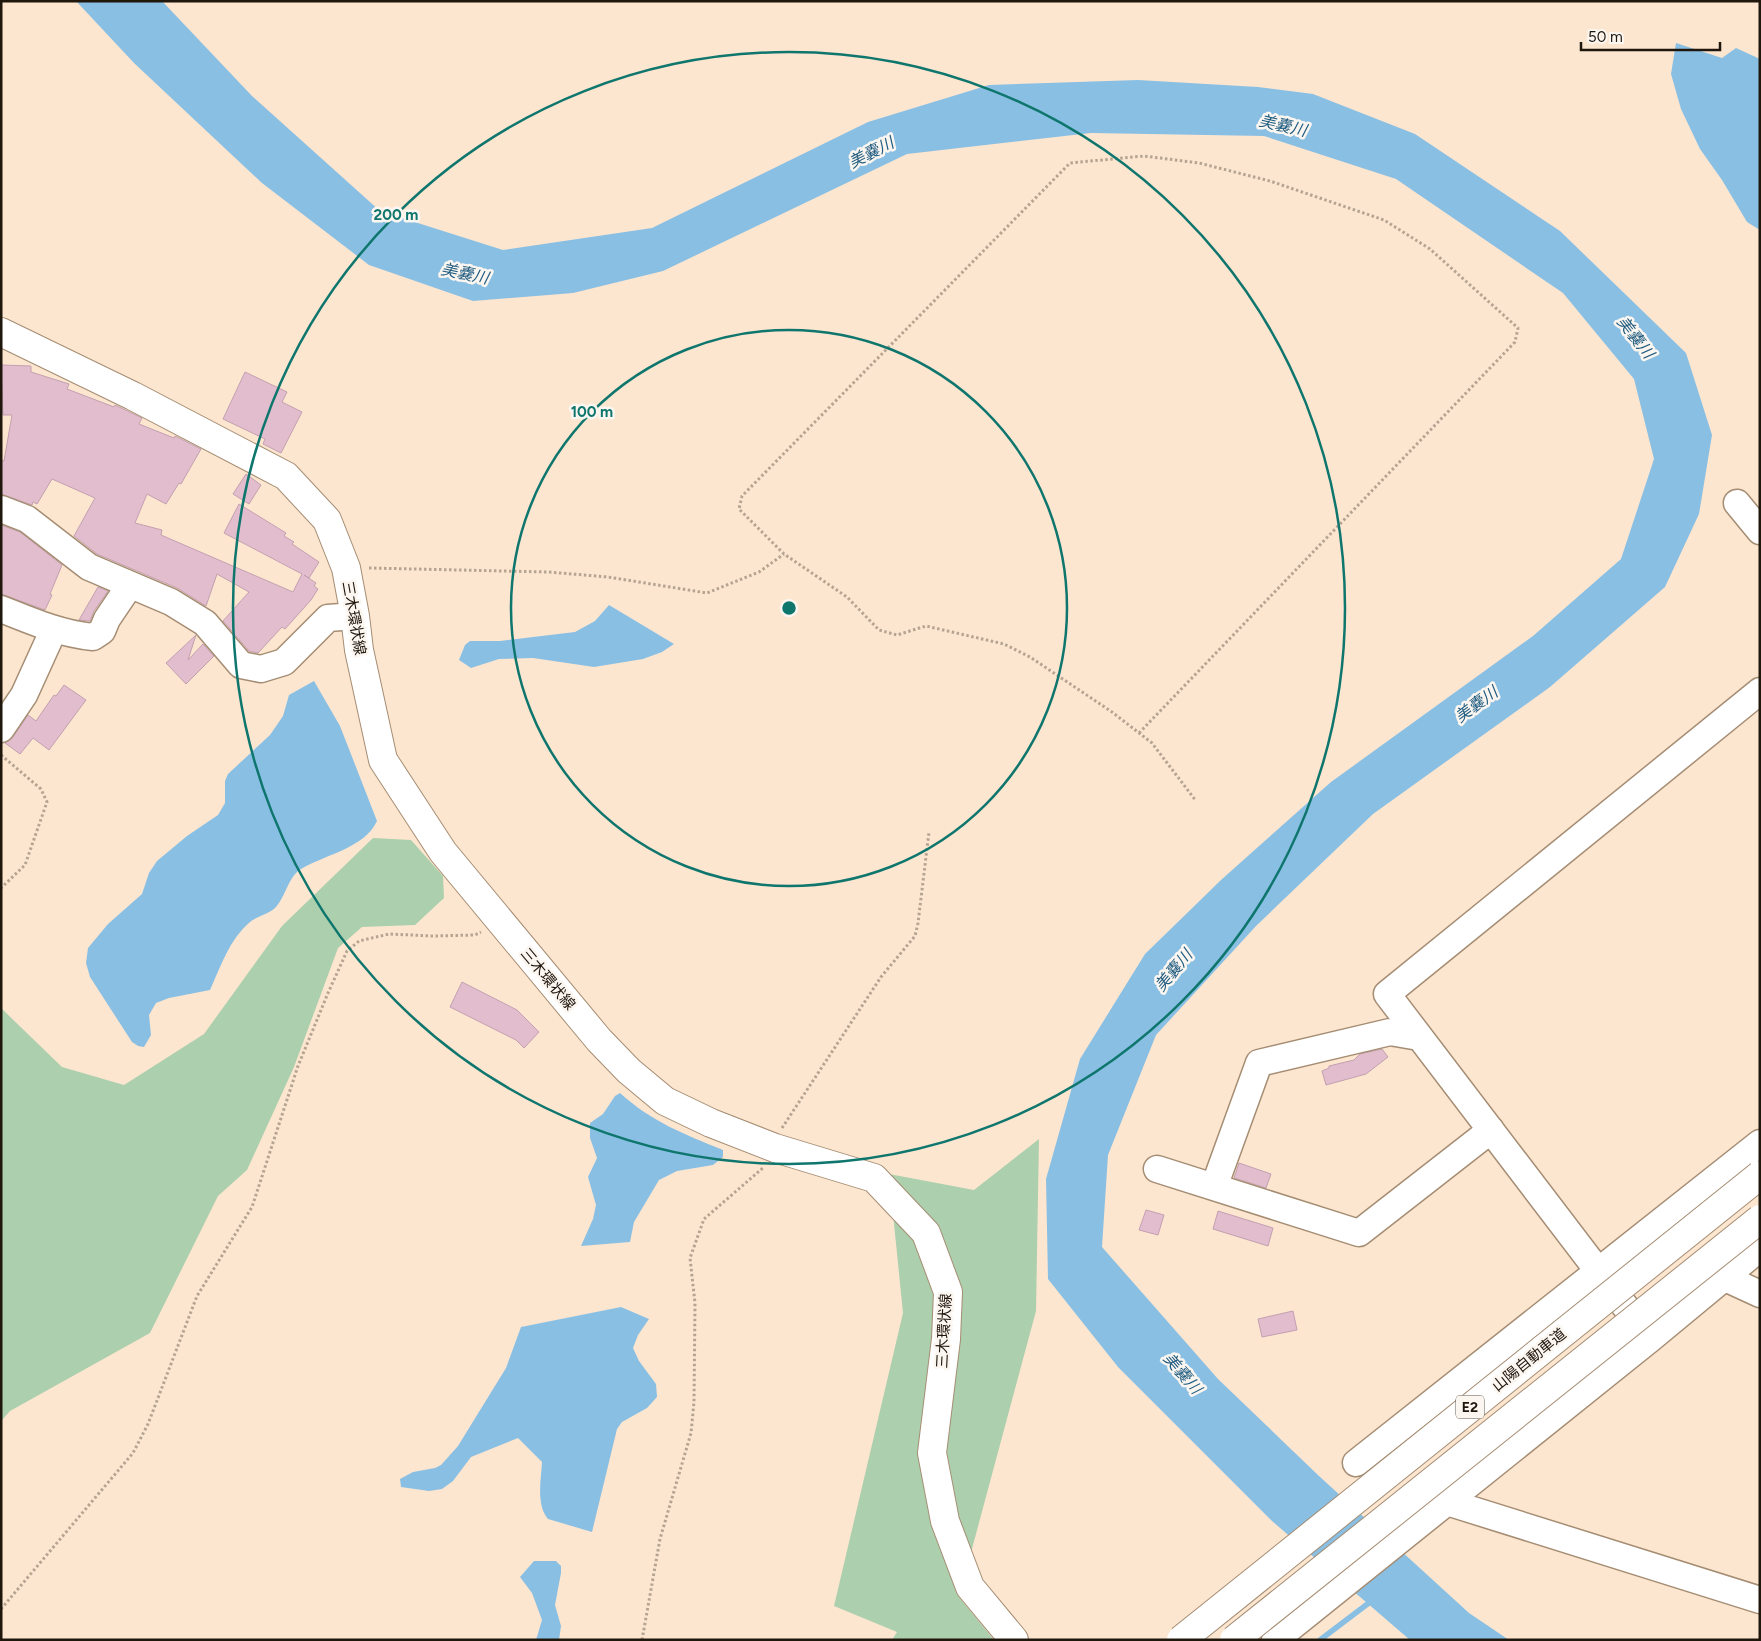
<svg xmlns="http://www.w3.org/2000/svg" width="1761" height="1641" font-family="Figtree,'Noto Sans JP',sans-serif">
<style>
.green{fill:#accfad}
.water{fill:#8abfe4}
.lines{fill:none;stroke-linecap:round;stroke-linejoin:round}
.stream{stroke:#8abfe4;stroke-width:5.5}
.building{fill:#e2bdce;stroke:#c3a0b0}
.minor-casing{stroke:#a58d73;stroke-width:29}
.major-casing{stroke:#a58d73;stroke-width:30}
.path{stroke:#b6a492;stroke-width:3;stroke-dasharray:2.5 2.5;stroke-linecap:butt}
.minor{stroke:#fff;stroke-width:26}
.major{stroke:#fff;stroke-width:28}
.highway-bridge-casing{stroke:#a58d73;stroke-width:30;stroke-linecap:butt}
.highway-bridge{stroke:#fff;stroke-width:28}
.ring{fill:none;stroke:#0f766e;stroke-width:2.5}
.labels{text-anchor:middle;stroke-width:5;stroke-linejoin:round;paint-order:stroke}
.shield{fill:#fcf6f1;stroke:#615951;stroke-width:1}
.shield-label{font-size:14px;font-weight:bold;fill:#1f160c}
.street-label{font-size:15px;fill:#1f160c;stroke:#fcf6f1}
.water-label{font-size:16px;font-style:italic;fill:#1f5c80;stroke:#fcf6f1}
.centre{fill:#0f766e;stroke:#fcf6f1;stroke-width:2.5}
.ring-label{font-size:15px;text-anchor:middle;font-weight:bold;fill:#0f766e;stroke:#fcf6f1;stroke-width:5;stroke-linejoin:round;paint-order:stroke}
</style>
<rect width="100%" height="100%" fill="#fce6d0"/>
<path class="green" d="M 373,838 L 411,840 L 443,876 L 444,898 L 415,925 L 362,927 L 338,948 L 294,1067 L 247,1170 L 218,1196 L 150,1333 L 10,1411 L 1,1421 L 1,1008 L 62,1067 L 124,1085 L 204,1034 L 282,926 Z
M 1039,1139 L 1036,1311 L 959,1597 L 994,1640 L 892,1640 L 897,1632 L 834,1606 L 903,1313 L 889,1174 L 974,1190 Z"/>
<path class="water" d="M 76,1 L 162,1 L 252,96 L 380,211 L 503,250 L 652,228 L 868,122 L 989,85 L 1138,80 L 1258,87 L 1313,94 L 1415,134 L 1560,231 L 1686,353 L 1712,435 L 1699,514 L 1665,587 L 1550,687 L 1373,814 L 1256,926 L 1156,1035 L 1108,1155 L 1102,1247 L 1218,1379 L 1319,1476 L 1469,1613 L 1509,1640 L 1410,1640 L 1272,1521 L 1118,1367 L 1048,1279 L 1046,1179 L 1080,1059 L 1145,954 L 1221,880 L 1331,782 L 1533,636 L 1621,559 L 1654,459 L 1634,379 L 1563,293 L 1396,179 L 1264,136 L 1091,133 L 907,154 L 663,271 L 573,293 L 473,301 L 369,265 L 262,183 L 134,63 Z
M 1676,43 L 1722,58 L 1736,48 L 1760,59 L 1760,230 L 1747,222 L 1722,180 L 1700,149 L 1681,109 L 1671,74 Z
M 609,605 L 674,644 L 662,652 L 643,659 L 594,667 L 533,658 L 499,659 L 471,668 L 459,660 L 465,645 L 470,641 L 500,641 L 575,632 L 595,621 Z
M 314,681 L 340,726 L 377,821 C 365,848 324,855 301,869 C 288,877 286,896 276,907 C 270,914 257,916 250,922 C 229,940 221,966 210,990 L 169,998 L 156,1003 L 149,1015 L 151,1035 L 144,1047 L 138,1046 L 132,1042 L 90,977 L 86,963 L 88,948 L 108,924 L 142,894 L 149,873 L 157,861 L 187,836 L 218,815 L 225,803 L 225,781 L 228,774 L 270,735 L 283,716 L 289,695 Z
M 620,1093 C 652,1122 684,1134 723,1150 L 723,1157 L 713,1165 L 677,1171 L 659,1180 L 634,1222 L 630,1242 L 581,1246 L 593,1219 L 596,1205 L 588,1177 L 597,1158 L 590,1138 L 590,1123 L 603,1114 L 615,1096 Z
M 621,1307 L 649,1319 L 638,1335 L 633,1348 L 639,1361 L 656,1384 L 657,1397 L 647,1408 L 622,1422 L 617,1429 L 592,1532 L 548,1519 C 536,1505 541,1480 542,1462 L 518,1438 L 471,1457 L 453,1481 L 442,1489 L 429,1491 L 401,1487 L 400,1479 L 413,1472 L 435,1468 L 441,1465 L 458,1446 L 506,1368 L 521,1327 Z
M 534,1561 L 556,1561 L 561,1566 L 561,1573 L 555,1605 L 561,1626 L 559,1640 L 536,1640 L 542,1620 L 532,1593 L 520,1577 Z"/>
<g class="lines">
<path class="stream" d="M 1320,1640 L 1374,1599"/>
</g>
<path class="building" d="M 1,365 L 31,366 L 31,372 L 69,384 L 67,389 L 114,407 L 115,405 L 142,418 L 139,424 L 174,438 L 175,436 L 201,449 L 181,484 L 179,483 L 166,504 L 147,494 L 135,523 L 162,530 L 161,535 L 293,592 L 302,574 L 224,533 L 239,504 L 286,533 L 284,536 L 294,542 L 292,544 L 319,562 L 309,578 L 304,575 L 316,583 L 314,586 L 318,589 L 311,600 L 285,629 L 282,627 L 258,653 L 249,651 L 223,621 L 249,592 L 217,574 L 206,606 L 177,588 L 97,554 L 74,536 L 95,498 L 52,479 L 37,504 L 33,502 L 32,505 L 1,494 L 1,460 L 4,461 L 12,415 L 3,415 Z
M 245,372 L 287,392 L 282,402 L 302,412 L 281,453 L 263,444 L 265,439 L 223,419 Z
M 246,474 L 261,485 L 249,504 L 233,494 Z
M 1,525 L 20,532 L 62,565 L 50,594 L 52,595 L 45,610 L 1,594 Z
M 98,587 L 108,591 L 94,611 L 90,621 L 79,620 Z
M 196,635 L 188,660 L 203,644 L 214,656 L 186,684 L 166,663 Z
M 64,685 L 86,700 L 49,750 L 33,738 L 20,754 L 5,743 L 13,737 L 28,715 L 36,721 L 54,695 L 56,696 Z
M 462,982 L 517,1010 L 539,1032 L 524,1048 L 516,1040 L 450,1007 Z
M 1382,1049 L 1388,1057 L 1366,1074 L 1326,1085 L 1322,1071 L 1329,1068 L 1329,1066 L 1354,1060 L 1360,1054 Z
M 1239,1163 L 1271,1174 L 1266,1188 L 1234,1178 Z
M 1146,1210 L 1164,1215 L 1158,1235 L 1139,1230 Z
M 1218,1211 L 1273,1228 L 1268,1246 L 1213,1229 Z
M 1293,1311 L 1297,1330 L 1262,1337 L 1258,1319 Z"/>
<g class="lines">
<g class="minor-casing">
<path id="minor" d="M 1737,503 L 1760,531
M 1,509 L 27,519 L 89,567 L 171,602 L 205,623 L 241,665 L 261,669 L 284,662 L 328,618 L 355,616
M 1,609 C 31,621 61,634 93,637 L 102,631 L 107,619 L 130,585
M 1,729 L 24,695 L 54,629
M 1157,1169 L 1359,1233 L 1491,1130
M 1214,1187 L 1259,1063 L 1390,1032 L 1419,1037
M 1723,1277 L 1760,1294
M 1650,1339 L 1387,994 L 1760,691
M 1356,1463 L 1760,1143
M 1447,1502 L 1760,1600
M 1275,1640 L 1650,1339 L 1760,1248"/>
</g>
<g class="major-casing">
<path id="major" d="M 1,332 L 133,396 L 286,476 L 327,520 L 346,568 L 355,616 L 359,650 L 383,760 L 443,852 L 599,1040 L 629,1071 L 665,1101 L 711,1123 L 775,1148 L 874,1178 L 926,1233 L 948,1292 L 946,1339 L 932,1453 L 945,1521 L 970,1587 L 1014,1640"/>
</g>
<path class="path" d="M 369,568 L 548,572 L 608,577 L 707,593 L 759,572 L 784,554
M 1139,733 L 1515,342 L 1518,328 L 1430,249 L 1384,220 L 1270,181 L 1199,163 L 1144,156 L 1070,163 L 742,496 L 739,509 L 784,554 L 847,597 L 879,630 L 897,635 L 926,626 L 1004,644 L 1030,657 L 1112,712 L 1152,743 L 1196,801
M 1,755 L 41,789 L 47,802 L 25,865 L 1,888
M 782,1128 L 881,977 L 915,936 L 918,923 L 929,832
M 1,1609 L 133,1453 L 148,1424 L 197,1296 L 252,1207 L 298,1066 L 328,993 L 347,951 L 359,941 L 389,934 L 433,936 L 475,935 L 481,932
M 642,1640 L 660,1539 L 691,1433 L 694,1402 L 695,1303 L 690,1258 L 704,1219 L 764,1167"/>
<use href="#minor" class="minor"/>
<use href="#major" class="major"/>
<g class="highway-bridge-casing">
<path id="highway-bridge" d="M 1181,1640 L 1760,1175
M 1234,1640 L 1760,1219"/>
</g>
<use href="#highway-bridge" class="highway-bridge"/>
</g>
<g class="ring">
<circle cx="789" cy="608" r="278"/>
<circle cx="789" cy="608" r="556"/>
</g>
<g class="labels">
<rect class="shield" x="1456" y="1395.5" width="28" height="23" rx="4"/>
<g class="shield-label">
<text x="1470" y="1412">E2</text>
</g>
<g class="street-label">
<text transform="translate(354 618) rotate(80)" y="5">三木環状線</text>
<text transform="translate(548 979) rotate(50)" y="5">三木環状線</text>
<text transform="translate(944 1331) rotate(-87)" y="5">三木環状線</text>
<text transform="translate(1529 1360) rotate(-39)" y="5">山陽自動車道</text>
</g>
<g class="water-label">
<text transform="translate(1283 125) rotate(13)" y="6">美嚢川</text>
<text transform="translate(871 152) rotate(-27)" y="6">美嚢川</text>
<text transform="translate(465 273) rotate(12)" y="6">美嚢川</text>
<text transform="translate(1636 337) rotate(52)" y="6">美嚢川</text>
<text transform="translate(1476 704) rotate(-36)" y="6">美嚢川</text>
<text transform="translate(1173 970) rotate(-50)" y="6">美嚢川</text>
<text transform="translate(1183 1373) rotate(49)" y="6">美嚢川</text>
</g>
</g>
<circle cx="789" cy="608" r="8" class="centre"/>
<g class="ring-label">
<text x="396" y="220">200 m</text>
<text x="592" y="417">100 m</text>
</g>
<rect width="1761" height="1641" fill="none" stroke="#1f160c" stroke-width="5"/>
<path d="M1581 42v8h139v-8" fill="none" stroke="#1f160c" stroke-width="2.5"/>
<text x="1588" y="42" font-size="15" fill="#1f160c" stroke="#fcf6f1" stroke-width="4" paint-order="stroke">50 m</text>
</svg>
